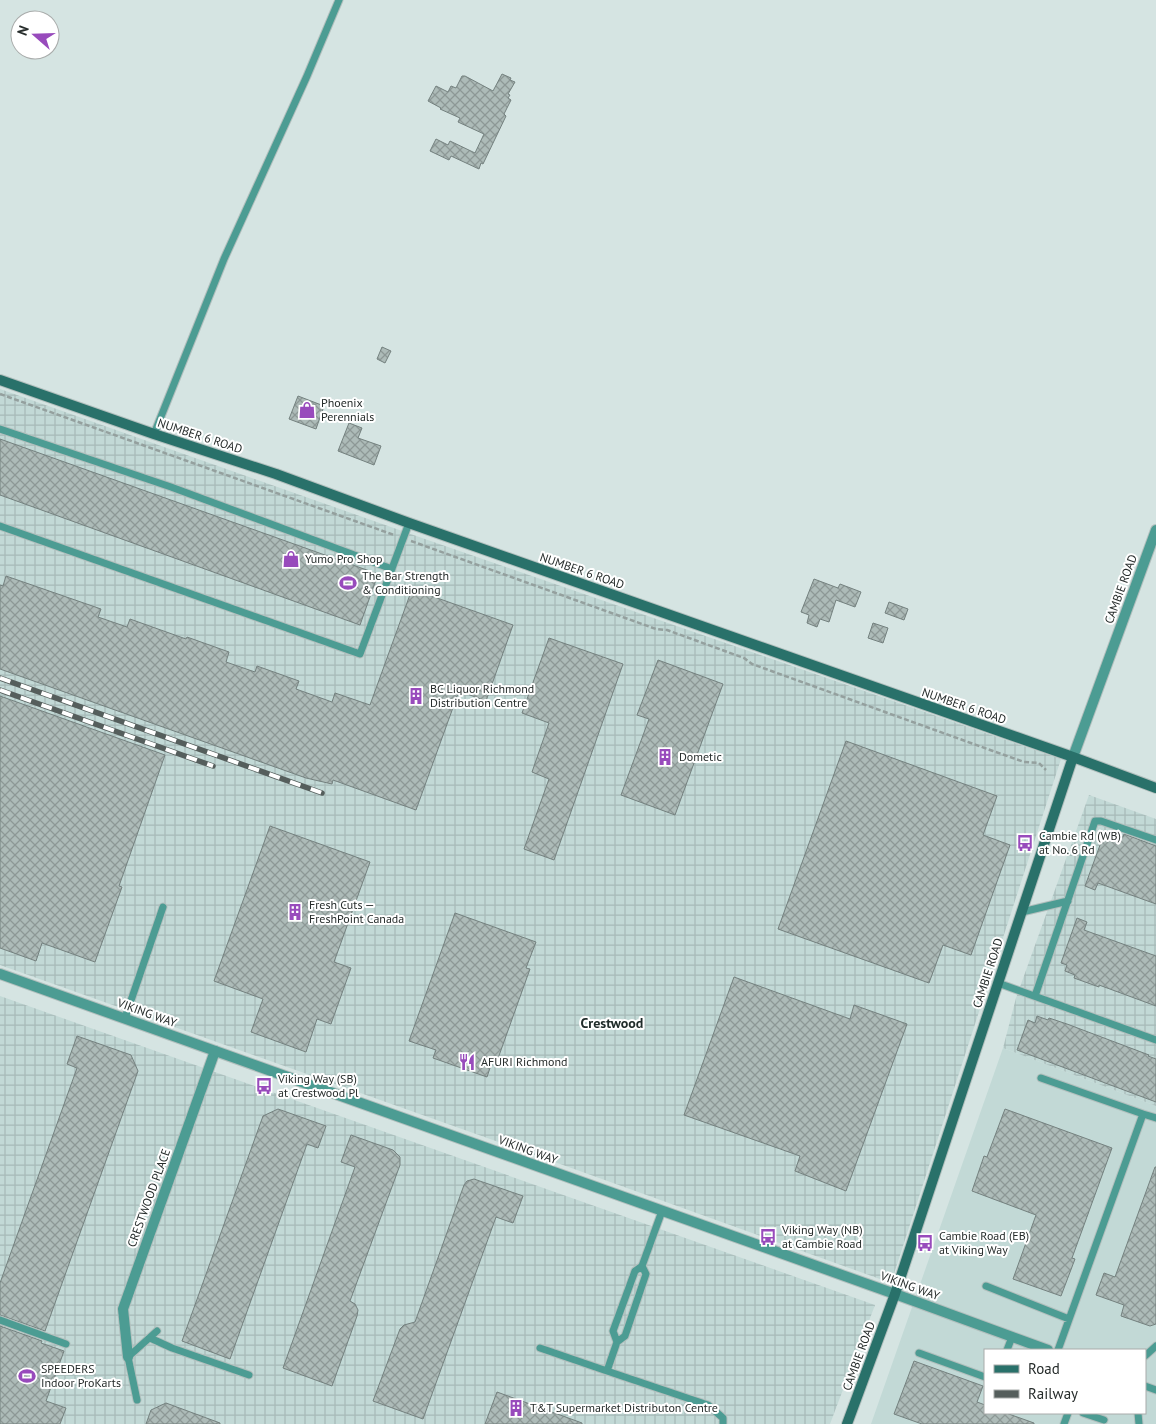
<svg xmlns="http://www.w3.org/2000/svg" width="1156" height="1424" font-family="'PT Sans',sans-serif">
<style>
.built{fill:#c2d9d6;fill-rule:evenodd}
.industrial{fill:url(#industrial-grid)}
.building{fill:url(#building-cross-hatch);stroke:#74817f}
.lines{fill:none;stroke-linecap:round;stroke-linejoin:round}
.service-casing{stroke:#b2bfbd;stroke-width:9}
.minor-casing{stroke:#b2bfbd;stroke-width:12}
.tertiary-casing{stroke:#b2bfbd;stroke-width:12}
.secondary-casing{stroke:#b2bfbd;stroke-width:12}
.path{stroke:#94a09e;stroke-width:2.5;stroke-dasharray:5 2.5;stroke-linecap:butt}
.service{stroke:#4c9c93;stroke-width:7}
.minor{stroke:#4c9c93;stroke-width:10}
.tertiary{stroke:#4c9c93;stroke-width:10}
.secondary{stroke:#29716a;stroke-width:10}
.rail-casing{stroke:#555e5c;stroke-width:5.5}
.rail{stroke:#fff;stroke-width:4;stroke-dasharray:11;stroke-linecap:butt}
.labels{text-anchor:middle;stroke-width:4;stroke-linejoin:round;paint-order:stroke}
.poi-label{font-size:12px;fill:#262c2b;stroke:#fff;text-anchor:start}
.street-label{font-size:12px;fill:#262c2b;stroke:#fff}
.neighbourhood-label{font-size:14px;font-weight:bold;fill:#202c2a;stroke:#fff}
</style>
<defs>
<pattern id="industrial-grid" width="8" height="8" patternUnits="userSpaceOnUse" patternTransform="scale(1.25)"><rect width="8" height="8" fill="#c2d9d6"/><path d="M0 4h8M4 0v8" fill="none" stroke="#a7bab8"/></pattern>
<pattern id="building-cross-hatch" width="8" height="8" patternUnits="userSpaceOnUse" patternTransform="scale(1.25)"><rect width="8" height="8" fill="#adbbb8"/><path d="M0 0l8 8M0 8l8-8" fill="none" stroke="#8d9896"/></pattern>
</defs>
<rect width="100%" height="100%" fill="#d5e4e2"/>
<path class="built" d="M 1003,1048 L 1156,1106 L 1156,1424 L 871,1424 ZM 985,1350 L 1145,1350 L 1145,1413 L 985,1413 Z"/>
<path class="industrial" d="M 0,389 L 422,538 L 1061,759 L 891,1283 L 507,1145 L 0,965 Z
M 1089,795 L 1156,819 L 1156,1106 L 1003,1048 L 1016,998 Z
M 0,996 L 875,1305 L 830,1424 L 0,1424 Z"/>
<path class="building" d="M 502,74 L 511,78 L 510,80 L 515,82 L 508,94 L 510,95 L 508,98 L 511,100 L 504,114 L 506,116 L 483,164 L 481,163 L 479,169 L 451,156 L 449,160 L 430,151 L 436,139 L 448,145 L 450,141 L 475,153 L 484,134 L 458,122 L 460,118 L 440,109 L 441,108 L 428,101 L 436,86 L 448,92 L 451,86 L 456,88 L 462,76 L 465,76 L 493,91 Z
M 382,347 L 391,351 L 385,363 L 377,359 Z
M 298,396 L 324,406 L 316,429 L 289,419 Z
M 349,423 L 362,428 L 358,438 L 381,446 L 374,465 L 338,451 Z
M 0,439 L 378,574 L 360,625 L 0,495 Z
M 6,576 L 101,609 L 98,617 L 127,627 L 130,619 L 186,639 L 187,637 L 229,652 L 226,662 L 255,672 L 257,666 L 299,681 L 296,689 L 332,702 L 335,693 L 370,705 L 412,589 L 513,625 L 486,701 L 459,691 L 416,810 L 333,780 L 332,784 L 306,778 L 0,669 L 0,585 L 3,586 Z
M 814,579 L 838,588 L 840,584 L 861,592 L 855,607 L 836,600 L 829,622 L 820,619 L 817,627 L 807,623 L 809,615 L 801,612 Z
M 889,602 L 908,609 L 904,620 L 885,613 Z
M 873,623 L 888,628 L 883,643 L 868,638 Z
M 549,638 L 623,664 L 554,860 L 524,849 L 549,779 L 532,772 L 549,723 L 522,713 Z
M 658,660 L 723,684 L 675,815 L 621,795 L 649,719 L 637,715 Z
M 0,696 L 165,755 L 119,886 L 122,887 L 95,962 L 42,943 L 36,961 L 0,948 Z
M 846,741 L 997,796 L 983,835 L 1010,845 L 971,955 L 943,945 L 929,983 L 778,929 Z
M 270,826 L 370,862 L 334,962 L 351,968 L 331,1024 L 317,1019 L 306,1052 L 251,1032 L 263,999 L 214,981 Z
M 1112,833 L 1123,837 L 1124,834 L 1156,846 L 1156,904 L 1098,883 L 1095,890 L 1085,886 L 1103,837 L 1109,839 Z
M 455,913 L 536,942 L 526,968 L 530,969 L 496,1064 L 492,1062 L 487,1077 L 433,1058 L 436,1050 L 409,1041 Z
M 1077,918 L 1087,922 L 1084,930 L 1156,956 L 1156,1006 L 1099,985 L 1099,987 L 1074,978 L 1075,975 L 1065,971 L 1067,965 L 1061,963 Z
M 734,977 L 850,1019 L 854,1005 L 907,1024 L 846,1191 L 795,1171 L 800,1156 L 684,1115 Z
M 1037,1016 L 1048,1020 L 1049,1018 L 1067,1024 L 1149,1055 L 1148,1056 L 1156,1059 L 1156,1102 L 1017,1050 L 1028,1020 L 1035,1023 Z
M 77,1036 L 131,1055 L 138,1071 L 45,1331 L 0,1315 L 0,1283 L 77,1068 L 67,1064 Z
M 278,1109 L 326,1126 L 318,1148 L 307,1144 L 230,1359 L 182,1341 L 263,1116 Z
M 1005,1109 L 1112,1148 L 1072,1258 L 1075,1259 L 1061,1296 L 1013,1279 L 1036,1215 L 972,1191 L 984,1156 L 987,1157 Z
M 351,1135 L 393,1150 L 400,1157 L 400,1165 L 350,1301 L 355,1304 L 358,1310 L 357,1316 L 332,1386 L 283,1368 L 355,1167 L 341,1162 Z
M 1155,1167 L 1156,1167 L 1156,1324 L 1150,1326 L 1121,1316 L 1124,1305 L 1096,1295 L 1104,1273 L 1115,1277 Z
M 474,1179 L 523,1196 L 513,1223 L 496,1217 L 423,1419 L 373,1401 L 400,1329 L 404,1325 L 415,1322 L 464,1185 L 467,1181 Z
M 0,1326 L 42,1341 L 41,1343 L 64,1351 L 46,1401 L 66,1408 L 60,1424 L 0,1424 Z
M 914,1361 L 983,1386 L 977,1402 L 985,1405 L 985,1413 L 1006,1413 L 1034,1423 L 1034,1424 L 922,1424 L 894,1414 Z
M 497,1392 L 582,1423 L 582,1424 L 485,1424 Z
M 166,1403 L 220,1423 L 220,1424 L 146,1424 L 151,1410 Z"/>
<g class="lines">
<g class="service-casing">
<path id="service" d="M 0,429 L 171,487 L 392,569
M 154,434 L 224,259 L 307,76 L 339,0
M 0,526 L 360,654 L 409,523
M 1022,912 L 1068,901
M 998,983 L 1156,1040
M 1035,996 L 1095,821 L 1101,821 L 1156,840
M 125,1018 L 163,907
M 1041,1078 L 1143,1114
M 642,1266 L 646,1274 L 625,1336 L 617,1342 L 613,1331 L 635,1271 L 642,1266 L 662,1211
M 986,1286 L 1069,1319
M 0,1320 L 66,1344
M 150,1338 L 172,1348 L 249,1375
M 540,1348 L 607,1371 L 617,1342
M 1007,1350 L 1012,1337
M 1058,1350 L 1143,1114 L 1156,1118
M 919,1353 L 985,1377
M 1145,1356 L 1156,1346
M 607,1371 L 708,1405 L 723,1418 L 723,1424
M 1145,1386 L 1156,1390
M 137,1400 L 128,1357 L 157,1331
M 1083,1413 L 1104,1420
M 1138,1413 L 1139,1424
M 1064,1424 L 1068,1413"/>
</g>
<g class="minor-casing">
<path id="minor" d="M 1073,757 L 1156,530
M 895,1294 L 1048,1350
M 128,1357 L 123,1309 L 215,1051"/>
</g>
<g class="tertiary-casing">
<path id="tertiary" d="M 0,974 L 895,1294"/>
</g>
<g class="secondary-casing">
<path id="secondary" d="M 0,380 L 154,434 L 276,474 L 409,523 L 1073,757 L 1156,788
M 847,1424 L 895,1294 L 1073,757"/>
</g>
<path class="path" d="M 0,394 L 394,535
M 411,541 L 656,629 L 667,630 L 744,658 L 752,664 L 993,751 L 1024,762 L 1039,763 L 1046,770"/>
<use href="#service" class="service"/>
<use href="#minor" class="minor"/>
<use href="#tertiary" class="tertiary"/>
<use href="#secondary" class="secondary"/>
<g class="rail-casing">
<path id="rail" d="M 0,678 L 322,793
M 0,690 L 213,766"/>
</g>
<use href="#rail" class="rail"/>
</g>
<defs>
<g id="shop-bare" transform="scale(1.35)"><path d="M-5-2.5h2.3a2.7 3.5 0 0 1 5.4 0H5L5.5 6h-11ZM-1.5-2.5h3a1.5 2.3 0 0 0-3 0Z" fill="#984bbc" stroke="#fff" stroke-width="2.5" paint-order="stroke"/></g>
<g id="stadium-bare" transform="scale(1.35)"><path d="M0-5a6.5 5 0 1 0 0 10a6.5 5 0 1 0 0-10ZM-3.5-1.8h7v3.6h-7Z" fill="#984bbc" stroke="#fff" stroke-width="2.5" paint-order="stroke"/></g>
<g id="building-bare" transform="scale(1.35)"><path d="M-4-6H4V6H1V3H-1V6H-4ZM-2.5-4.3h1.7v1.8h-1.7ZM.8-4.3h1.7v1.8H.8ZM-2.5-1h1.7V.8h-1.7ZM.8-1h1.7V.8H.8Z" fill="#984bbc" stroke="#fff" stroke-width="2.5" paint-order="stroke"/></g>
<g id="bus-bare" transform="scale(1.35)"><path d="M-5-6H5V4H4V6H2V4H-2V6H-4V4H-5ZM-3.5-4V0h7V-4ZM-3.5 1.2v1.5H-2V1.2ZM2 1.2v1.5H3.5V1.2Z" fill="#984bbc" stroke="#fff" stroke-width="2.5" paint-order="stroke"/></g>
<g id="restaurant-bare" transform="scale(1.35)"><path d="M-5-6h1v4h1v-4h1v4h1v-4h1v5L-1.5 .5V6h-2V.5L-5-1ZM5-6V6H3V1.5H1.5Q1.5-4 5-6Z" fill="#984bbc" stroke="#fff" stroke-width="2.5" paint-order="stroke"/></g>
</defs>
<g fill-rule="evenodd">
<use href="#shop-bare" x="307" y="410"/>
<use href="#shop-bare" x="291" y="559"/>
<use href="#stadium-bare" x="348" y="583"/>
<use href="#building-bare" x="416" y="696"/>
<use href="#building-bare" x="665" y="757"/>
<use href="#bus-bare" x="1025" y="843"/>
<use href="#building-bare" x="295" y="912"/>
<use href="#restaurant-bare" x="467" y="1062"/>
<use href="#bus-bare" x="264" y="1086"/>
<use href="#bus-bare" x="768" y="1237"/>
<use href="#bus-bare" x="925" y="1243"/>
<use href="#stadium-bare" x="27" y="1376"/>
<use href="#building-bare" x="516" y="1408"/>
</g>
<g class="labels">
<g class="poi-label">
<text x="321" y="407">Phoenix<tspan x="321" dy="14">Perennials</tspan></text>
<text x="305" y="563">Yumo Pro Shop</text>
<text x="362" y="580">The Bar Strength<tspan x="362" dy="14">&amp; Conditioning</tspan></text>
<text x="430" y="693">BC Liquor Richmond<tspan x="430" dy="14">Distribution Centre</tspan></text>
<text x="679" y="761">Dometic</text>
<text x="1039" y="840">Cambie Rd (WB)<tspan x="1039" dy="14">at No. 6 Rd</tspan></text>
<text x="309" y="909">Fresh Cuts —<tspan x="309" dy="14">FreshPoint Canada</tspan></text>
<text x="481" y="1066">AFURI Richmond</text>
<text x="278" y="1083">Viking Way (SB)<tspan x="278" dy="14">at Crestwood Pl</tspan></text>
<text x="782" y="1234">Viking Way (NB)<tspan x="782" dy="14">at Cambie Road</tspan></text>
<text x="939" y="1240">Cambie Road (EB)<tspan x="939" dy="14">at Viking Way</tspan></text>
<text x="41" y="1373">SPEEDERS<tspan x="41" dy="14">Indoor ProKarts</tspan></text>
<text x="530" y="1412">T&amp;T Supermarket Distributon Centre</text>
</g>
<g class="street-label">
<text transform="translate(200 436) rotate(18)" y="4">NUMBER 6 ROAD</text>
<text transform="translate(582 571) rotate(19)" y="4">NUMBER 6 ROAD</text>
<text transform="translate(1121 589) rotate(-70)" y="4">CAMBIE ROAD</text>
<text transform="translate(964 706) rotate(19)" y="4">NUMBER 6 ROAD</text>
<text transform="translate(988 973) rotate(-72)" y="4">CAMBIE ROAD</text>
<text transform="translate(147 1013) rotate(20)" y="4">VIKING WAY</text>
<text transform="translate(528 1150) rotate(20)" y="4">VIKING WAY</text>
<text transform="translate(149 1198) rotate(-70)" y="4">CRESTWOOD PLACE</text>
<text transform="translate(910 1286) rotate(20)" y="4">VIKING WAY</text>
<text transform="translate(859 1356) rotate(-70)" y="4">CAMBIE ROAD</text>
</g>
<g class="neighbourhood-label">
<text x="612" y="1028">Crestwood</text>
</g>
</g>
<rect x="984" y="1349" width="162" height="65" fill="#ffffff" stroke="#a8abaa"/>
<rect x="994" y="1365" width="25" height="8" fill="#29716a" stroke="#a8abaa"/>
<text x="1028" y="1374" font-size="15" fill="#262c2b">Road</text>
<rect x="994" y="1390" width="25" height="8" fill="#555e5c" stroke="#a8abaa"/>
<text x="1028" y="1399" font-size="15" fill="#262c2b">Railway</text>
<g transform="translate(35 35) rotate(290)"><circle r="24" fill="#ffffff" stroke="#a8abaa"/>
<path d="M0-4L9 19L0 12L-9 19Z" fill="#984bbc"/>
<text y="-8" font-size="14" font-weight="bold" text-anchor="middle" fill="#262c2b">N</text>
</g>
</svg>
